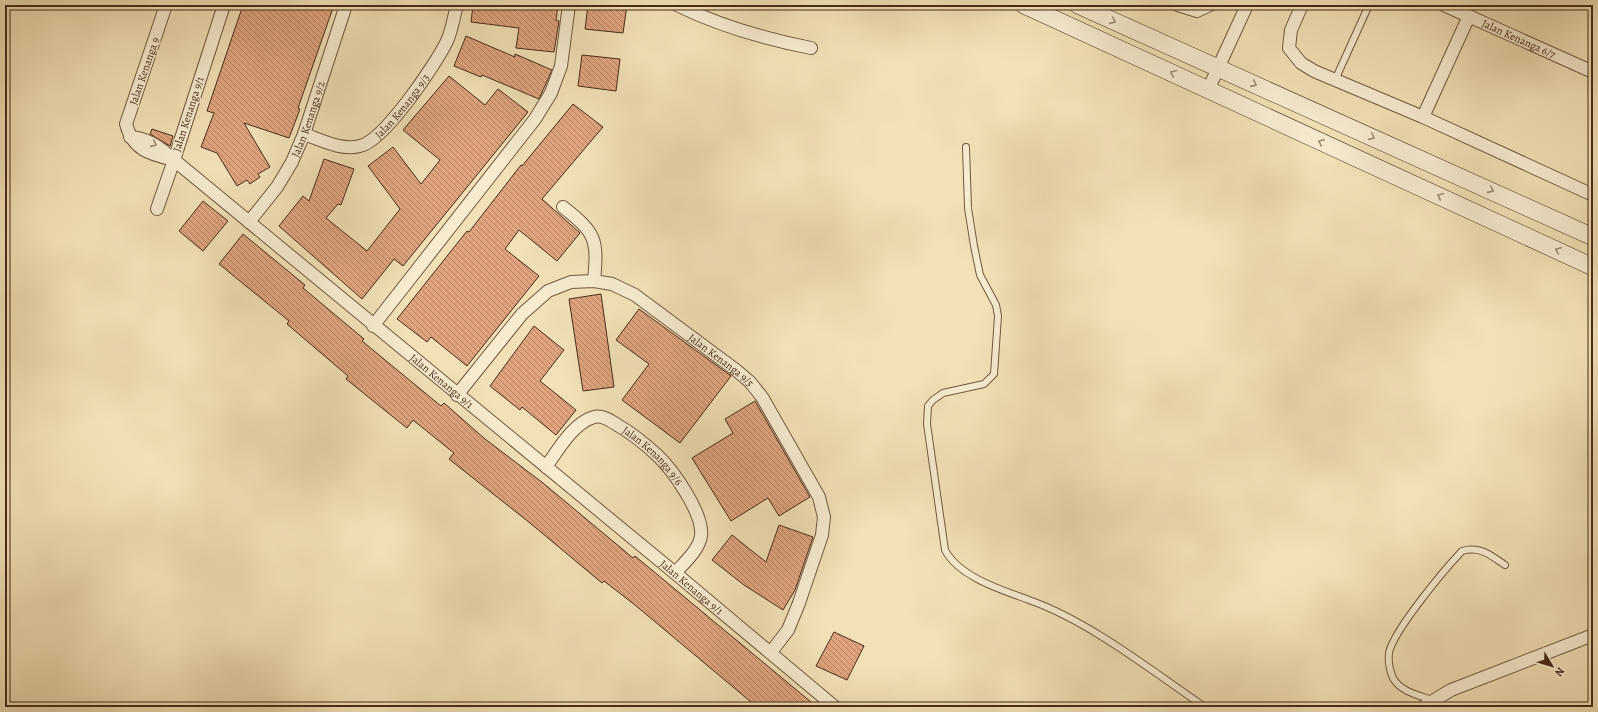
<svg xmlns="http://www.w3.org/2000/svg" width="1598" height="712" font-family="Alegreya,serif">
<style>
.building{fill:url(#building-back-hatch);stroke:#462b19}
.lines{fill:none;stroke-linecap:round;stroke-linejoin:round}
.lane-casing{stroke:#715840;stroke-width:8}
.street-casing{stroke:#715840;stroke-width:14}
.secondary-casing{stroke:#462b19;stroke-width:18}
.lane{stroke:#f7ecd0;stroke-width:6}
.street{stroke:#f7ecd0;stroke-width:12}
.secondary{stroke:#f7ecd0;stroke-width:17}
.oneway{stroke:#9e8c74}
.labels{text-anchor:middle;stroke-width:3;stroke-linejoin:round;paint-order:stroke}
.street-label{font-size:11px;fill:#462b19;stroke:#f7ecd0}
</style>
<defs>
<pattern id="building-back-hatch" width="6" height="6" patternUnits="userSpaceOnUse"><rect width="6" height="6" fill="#dfa47f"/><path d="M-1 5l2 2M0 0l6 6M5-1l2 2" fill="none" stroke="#b78667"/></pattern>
</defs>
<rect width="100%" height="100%" fill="#f2e1b7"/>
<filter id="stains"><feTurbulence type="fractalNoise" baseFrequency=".005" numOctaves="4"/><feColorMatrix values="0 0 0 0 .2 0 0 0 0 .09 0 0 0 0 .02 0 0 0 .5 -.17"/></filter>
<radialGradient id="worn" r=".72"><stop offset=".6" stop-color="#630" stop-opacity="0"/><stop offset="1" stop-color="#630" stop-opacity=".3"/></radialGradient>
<path class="building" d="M 243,5 L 334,5 L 298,108 L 300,109 L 289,138 L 244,123 L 270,167 L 258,174 L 260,177 L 250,184 L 247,180 L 237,186 L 217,153 L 201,147 L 214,113 L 207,111 Z
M 473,5 L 558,5 L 556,20 L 559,21 L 554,52 L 516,48 L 519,28 L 471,22 Z
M 588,5 L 627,5 L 623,33 L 585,29 Z
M 466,36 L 515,57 L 515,54 L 552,70 L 539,99 L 482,75 L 481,77 L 454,66 Z
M 582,55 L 620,59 L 616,91 L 578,86 Z
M 449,76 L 485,105 L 498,89 L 528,112 L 403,266 L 394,259 L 362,299 L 279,226 L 303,196 L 309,201 L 324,159 L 354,169 L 341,205 L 338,204 L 326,218 L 367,251 L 400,209 L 368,166 L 393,147 L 421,184 L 440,160 L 403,130 Z
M 573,104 L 603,127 L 542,199 L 580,233 L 557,261 L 519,230 L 505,249 L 539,276 L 467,366 L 431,337 L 427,342 L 397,319 L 467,231 L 469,232 L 521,165 L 522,166 Z
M 152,129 L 173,136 L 170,146 L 150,134 Z
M 203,201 L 228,221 L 203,251 L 179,231 Z
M 243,234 L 305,285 L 303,288 L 364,339 L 362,341 L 419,388 L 441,406 L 444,403 L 485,439 L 543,483 L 633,558 L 635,556 L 817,707 L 757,707 L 635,605 L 604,581 L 602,583 L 530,523 L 449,459 L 454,453 L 413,420 L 407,428 L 382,408 L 346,379 L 348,376 L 287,324 L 289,321 L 219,264 Z
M 601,294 L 614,387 L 583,391 L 569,299 Z
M 639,309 L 731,376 L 680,443 L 622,400 L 649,364 L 616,340 Z
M 534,326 L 564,350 L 540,381 L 576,410 L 556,435 L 522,407 L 520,410 L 490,386 Z
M 755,401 L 810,497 L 779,516 L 768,498 L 731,521 L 692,458 L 733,433 L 725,419 Z
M 779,525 L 813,537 L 795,590 L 783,610 L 744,585 L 712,560 L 732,535 L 766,562 Z
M 834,632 L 864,646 L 847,680 L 816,666 Z"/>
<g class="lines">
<g class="lane-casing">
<path id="lane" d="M 1590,5 L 1593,6
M 1335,80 L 1369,5
M 966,147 L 968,208 L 974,246 L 980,275 L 996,305 L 998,316 L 994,374 L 984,384 L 943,393 L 933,400 L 928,406 L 927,424 L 945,550 C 959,577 1002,590 1029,600 C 1089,621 1152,671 1205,707
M 1432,700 C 1418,695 1401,692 1393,678 C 1390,671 1388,661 1389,653 C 1393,631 1445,569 1462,551 C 1481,546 1490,555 1505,565"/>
</g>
<g class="street-casing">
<g id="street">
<path d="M 166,5 L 126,124 C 133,150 149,154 174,160"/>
<path id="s1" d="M 224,5 L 174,160 L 675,573 L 835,707"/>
<path d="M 677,5 C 720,26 765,39 811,48"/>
<path d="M 1178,5 L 1197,11 L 1210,5"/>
<path d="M 1302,5 L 1291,30 L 1289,48 L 1301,63 L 1314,71 L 1423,117 L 1593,195"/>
<path id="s2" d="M 1444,5 L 1593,72"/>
<path d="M 1208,90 L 1247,5"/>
<path d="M 1423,117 L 1469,16"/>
<path id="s3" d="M 304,134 C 321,140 342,151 360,146 C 384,141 436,64 447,41 C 452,30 454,16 457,5"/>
<path d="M 130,137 C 148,138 161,147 173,160"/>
<path d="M 563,207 C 596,233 598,239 594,281"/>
<path d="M 157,209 L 174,160"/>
<path id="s4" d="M 249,222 L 277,187 L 292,162 L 304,134 L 346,5"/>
<path d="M 373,326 L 535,119 L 551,93 L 561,66 L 569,5"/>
<path id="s5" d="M 457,395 L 522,314 L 548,291 L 571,282 L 594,281 L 612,284 L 635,295 L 736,370 L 750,382 L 762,397 L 819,497 L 824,517 L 822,535 L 799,603 L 788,630 L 771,652"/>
<path id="s6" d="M 546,467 C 558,450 573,423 594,417 C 603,415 611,421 619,426 C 633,434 645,444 657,455 C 673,470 704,514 701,536 C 699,550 684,563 675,573"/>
<path d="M 1423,707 L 1451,690 L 1593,635"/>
</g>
</g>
<g class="secondary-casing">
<path id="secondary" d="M 1024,5 L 1593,267
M 1078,5 L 1593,237"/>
</g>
<use href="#lane" class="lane"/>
<use href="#street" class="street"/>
<use href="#secondary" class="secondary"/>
</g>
<defs><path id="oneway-chevron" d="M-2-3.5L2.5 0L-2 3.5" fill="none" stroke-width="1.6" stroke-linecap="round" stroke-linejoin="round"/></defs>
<g class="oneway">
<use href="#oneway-chevron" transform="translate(1113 21) rotate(24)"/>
<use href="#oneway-chevron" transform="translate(1173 73) rotate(-155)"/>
<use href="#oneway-chevron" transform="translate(1254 84) rotate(24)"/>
<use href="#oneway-chevron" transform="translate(1372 137) rotate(24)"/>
<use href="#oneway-chevron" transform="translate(1321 142) rotate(-155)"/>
<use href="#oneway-chevron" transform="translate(154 144) rotate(24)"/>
<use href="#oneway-chevron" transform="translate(1491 190) rotate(24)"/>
<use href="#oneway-chevron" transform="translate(1440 196) rotate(-155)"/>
<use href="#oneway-chevron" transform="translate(1558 250) rotate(-155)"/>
</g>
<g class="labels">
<g class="street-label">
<text dy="4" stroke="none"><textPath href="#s2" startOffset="82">Jalan Kenanga 6/7</textPath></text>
<text transform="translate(144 71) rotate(-71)" y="4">Jalan Kenanga 9</text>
<text dy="4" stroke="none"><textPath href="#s3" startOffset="117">Jalan Kenanga 9/3</textPath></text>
<text transform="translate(188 114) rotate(-72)" y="4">Jalan Kenanga 9/1</text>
<text dy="4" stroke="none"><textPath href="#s4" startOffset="120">Jalan Kenanga 9/2</textPath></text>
<text dy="4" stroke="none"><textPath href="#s5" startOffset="338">Jalan Kenanga 9/5</textPath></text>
<text dy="4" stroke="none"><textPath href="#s1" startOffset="510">Jalan Kenanga 9/1</textPath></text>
<text dy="4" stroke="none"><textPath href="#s6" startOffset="143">Jalan Kenanga 9/6</textPath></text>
<text dy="4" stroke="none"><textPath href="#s1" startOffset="834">Jalan Kenanga 9/1</textPath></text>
</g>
</g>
<rect width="1598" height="712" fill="none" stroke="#f2e1b7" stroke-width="20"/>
<rect x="6" y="6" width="1586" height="700" fill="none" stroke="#462b19" stroke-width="2"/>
<rect x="10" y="10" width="1578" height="692" fill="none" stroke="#462b19"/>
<g transform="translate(1552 666) rotate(128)" stroke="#f7ecd0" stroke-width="3" paint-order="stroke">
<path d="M0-3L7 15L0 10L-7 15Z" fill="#462b19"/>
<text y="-6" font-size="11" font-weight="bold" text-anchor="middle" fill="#462b19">N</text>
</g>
<rect width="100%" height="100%" filter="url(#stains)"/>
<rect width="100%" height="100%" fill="url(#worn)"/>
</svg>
